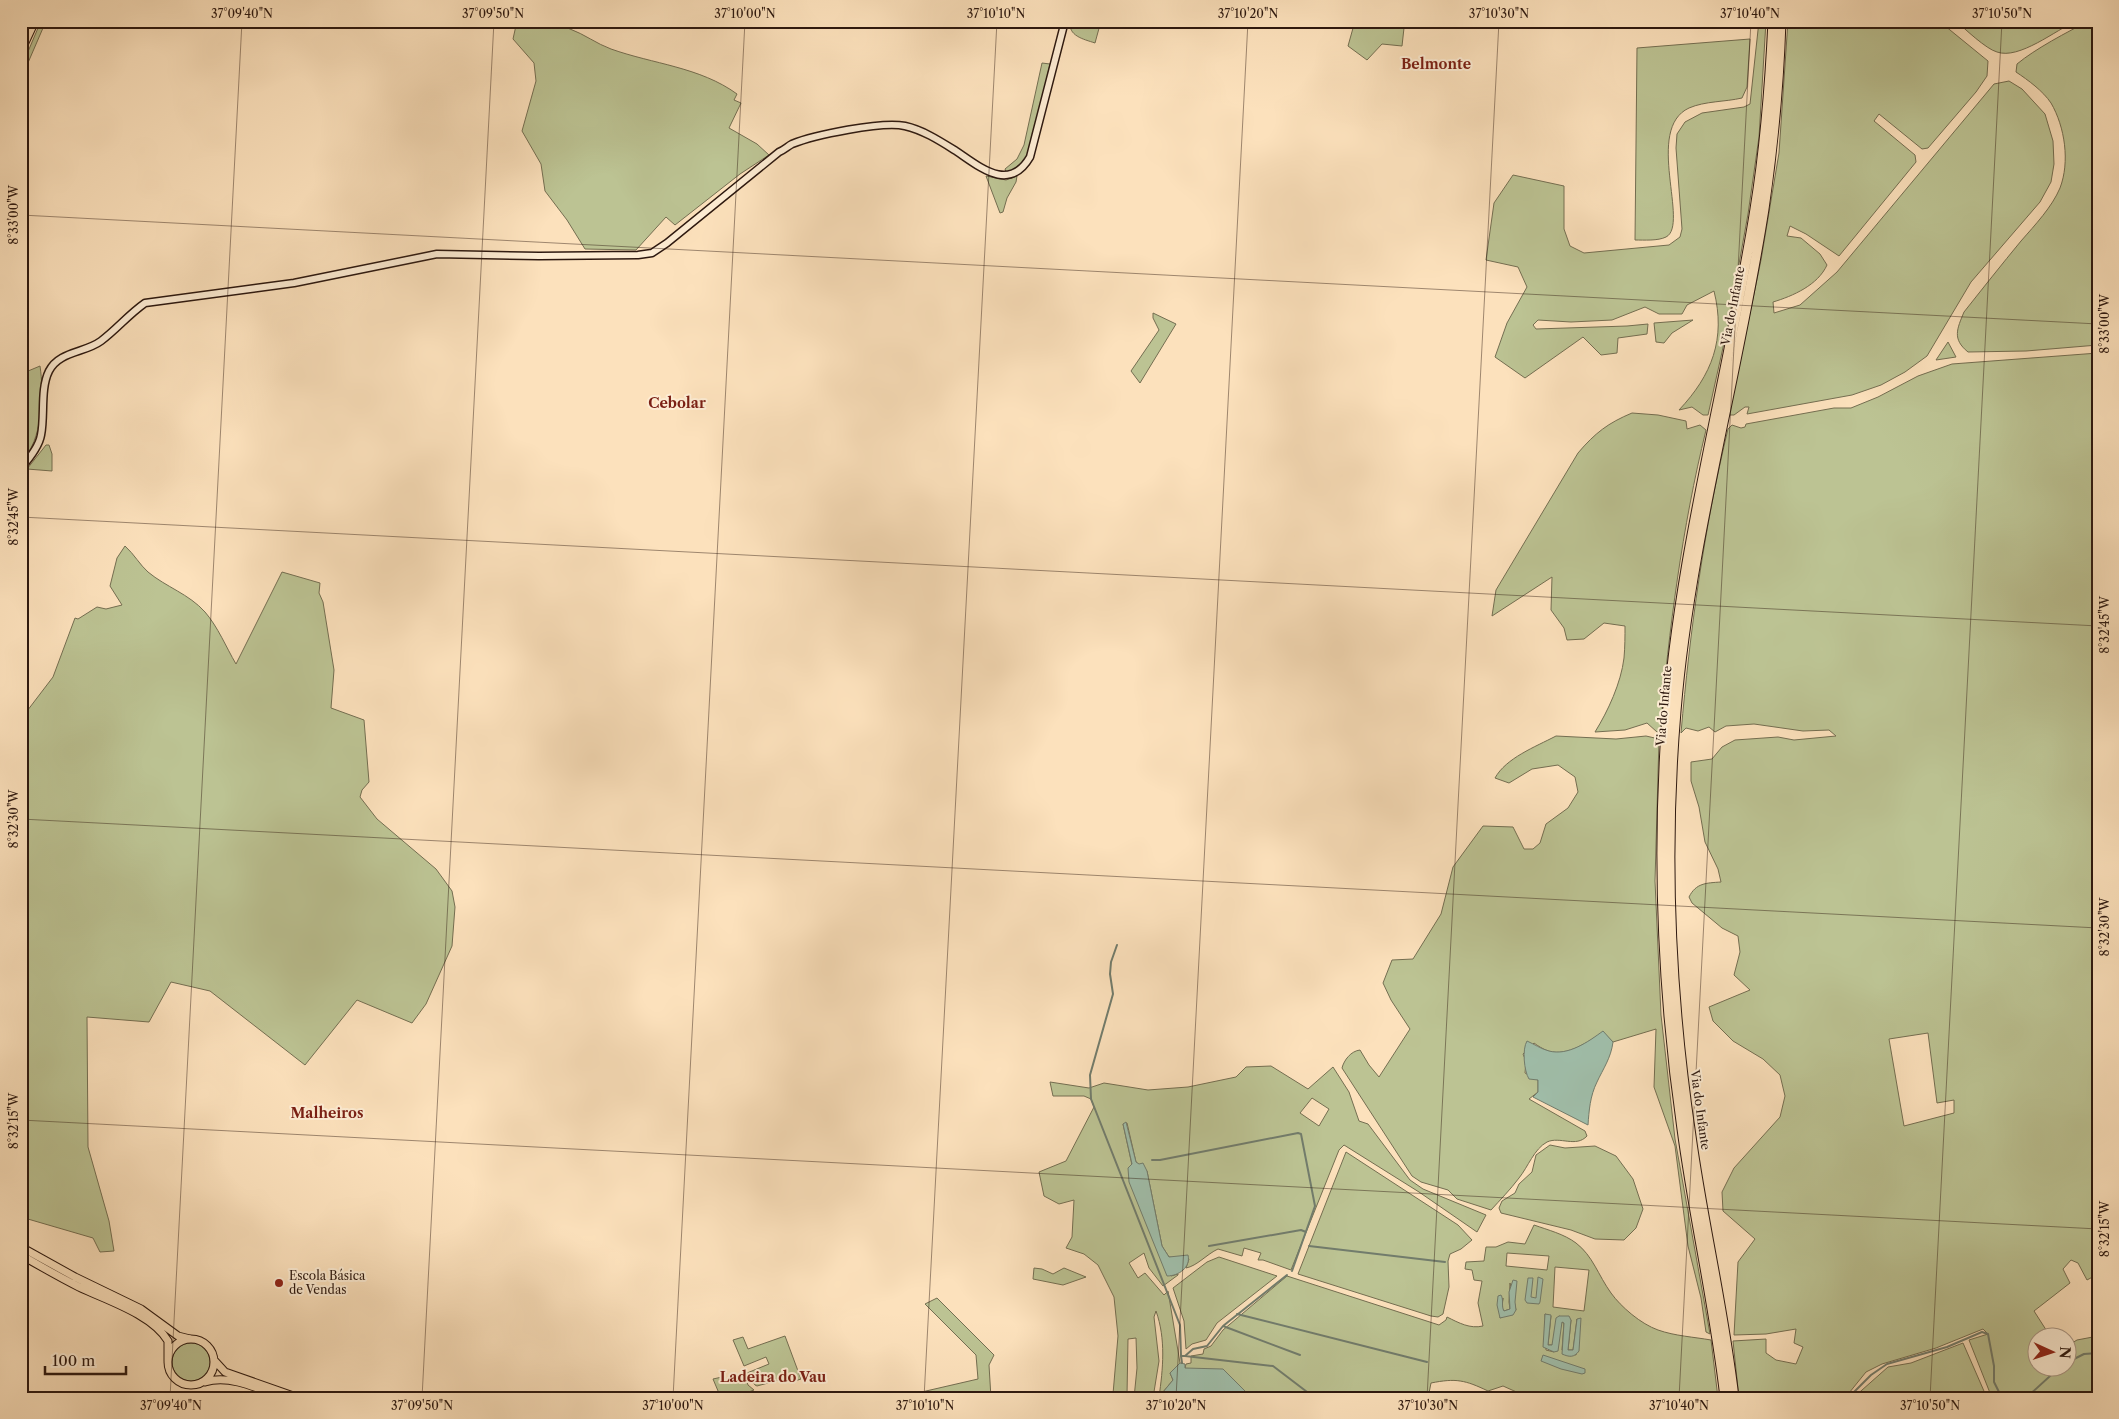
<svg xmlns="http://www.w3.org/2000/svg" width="2119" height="1419" font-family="'Libre Caslon Text',serif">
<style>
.green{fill:#bcc393;stroke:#746e51;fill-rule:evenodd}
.water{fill:#a0beaa;stroke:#727c6c}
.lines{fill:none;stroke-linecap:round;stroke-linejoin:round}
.stream{stroke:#727c6c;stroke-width:2}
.secondary-casing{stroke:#2d180f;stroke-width:9}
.primary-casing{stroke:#2d180f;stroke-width:9}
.highway-casing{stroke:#2d180f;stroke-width:11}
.secondary{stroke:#fdecd3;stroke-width:6}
.primary{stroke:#fce1bc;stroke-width:7}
.highway{stroke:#fce1bc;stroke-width:9}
.ticks{fill:none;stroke:#2d180f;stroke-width:1;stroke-opacity:0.45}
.poi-dot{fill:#8f2418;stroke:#fdecd3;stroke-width:2}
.labels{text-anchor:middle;stroke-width:4;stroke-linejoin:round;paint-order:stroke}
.street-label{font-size:12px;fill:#2d180f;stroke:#fdecd3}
.poi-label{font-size:12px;fill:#2d180f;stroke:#fdecd3;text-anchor:start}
.neighbourhood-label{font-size:14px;font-weight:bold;fill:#7a1f14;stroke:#fdecd3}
.neatline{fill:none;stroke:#2d180f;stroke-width:2}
.ticks-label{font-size:12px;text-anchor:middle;fill:#2d180f}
</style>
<rect width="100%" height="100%" fill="#fce1bc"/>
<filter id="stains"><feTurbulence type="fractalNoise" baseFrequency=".004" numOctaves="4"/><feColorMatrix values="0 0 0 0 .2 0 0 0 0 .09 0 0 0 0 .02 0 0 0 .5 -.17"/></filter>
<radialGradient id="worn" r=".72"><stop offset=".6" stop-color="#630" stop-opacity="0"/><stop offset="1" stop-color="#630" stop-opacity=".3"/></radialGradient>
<path class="green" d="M 41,21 L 46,21 L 21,79 L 21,68 Z
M 517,21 C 535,21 552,22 570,29 C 584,34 597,44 611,49 C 653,64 700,67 737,94 L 734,100 L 741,103 L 729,128 L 757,144 L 769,155 L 740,174 L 675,225 L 666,217 L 636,250 L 585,249 L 567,220 L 545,191 L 541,164 L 522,131 L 536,81 L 534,63 L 513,39 Z
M 1070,21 L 1101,21 L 1095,43 C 1083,39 1068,36 1070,21 Z
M 1355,21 L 1401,21 L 1404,28 L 1402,46 L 1382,44 L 1367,60 L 1348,46 Z
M 1759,21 L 1766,21 L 1759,137 L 1748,214 L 1728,325 L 1708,415 L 1703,415 L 1692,407 L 1679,410 C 1712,375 1726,339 1714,291 L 1687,305 L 1682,314 L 1659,314 L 1645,307 L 1612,320 L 1571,322 L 1538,320 L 1533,325 L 1536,329 L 1627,326 L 1648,324 L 1647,334 L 1618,338 L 1617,353 L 1601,355 L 1583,337 L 1525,378 L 1495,357 L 1507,323 L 1527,287 L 1518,267 L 1486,260 L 1494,203 L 1513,175 L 1564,186 L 1564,229 L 1570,246 L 1584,253 L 1669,245 L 1680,237 L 1682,229 L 1676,148 L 1677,134 L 1685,122 L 1702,113 L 1744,107 L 1750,104 Z
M 1788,21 L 1939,21 L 1988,61 L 1987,76 L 1976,92 L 1928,148 L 1922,149 L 1879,114 L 1874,121 L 1915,155 L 1916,162 L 1839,256 L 1806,234 L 1790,226 L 1787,236 L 1801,238 L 1820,254 L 1827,265 C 1818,285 1793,296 1773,302 L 1774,313 L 1800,305 L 1837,272 L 1994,84 L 2009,81 L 2022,89 L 2045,114 L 2053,141 L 2054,164 L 2051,182 L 2040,202 L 1971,282 L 1927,356 L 1905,372 L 1881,385 L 1852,395 L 1747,414 L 1749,407 L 1745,407 L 1734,415 L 1729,415 L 1761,260 L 1779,153 Z
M 1956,21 L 2076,21 C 2056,30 2019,60 1997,52 C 1986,49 1965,29 1956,21 Z
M 2089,21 L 2098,21 L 2098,345 L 2026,351 L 1968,352 C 1952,339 1957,329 1964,312 C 1983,288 2002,264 2021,241 C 2035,225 2052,207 2060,188 C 2070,162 2065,127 2051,103 C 2043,91 2028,80 2016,72 L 2017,64 C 2035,49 2067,32 2089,21 Z
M 1750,39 L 1747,87 L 1742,98 C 1725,102 1705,101 1689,108 C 1644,129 1690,225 1666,237 C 1658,241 1644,240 1635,240 L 1637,48 Z
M 1042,63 L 1050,64 L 1032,145 C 1027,159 1020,169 1006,172 L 1005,169 L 1017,159 L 1024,145 Z
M 986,176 L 1006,180 L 1017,176 L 1016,182 L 1007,198 L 1003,212 L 1000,213 Z
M 1153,313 L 1176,324 L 1140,383 L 1131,371 L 1159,330 L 1153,318 Z
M 1693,320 L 1672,333 L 1664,343 L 1656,342 L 1654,323 Z
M 1948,342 L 1956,357 L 1936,360 Z
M 2098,353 L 2098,1274 L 2087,1280 L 2078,1263 L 2071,1260 L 2063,1269 L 2070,1283 L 2034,1311 L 2050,1336 L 2036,1336 L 2036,1366 L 2066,1366 L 2067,1346 L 2077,1340 L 2098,1336 L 2098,1398 L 1992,1398 L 1969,1340 L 1988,1334 L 1983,1329 L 1936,1348 L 1882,1364 L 1866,1372 L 1845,1398 L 1739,1398 L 1733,1341 L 1766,1339 L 1766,1353 L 1776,1360 L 1796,1364 L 1803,1347 L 1794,1343 L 1796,1329 L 1766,1334 L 1734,1335 L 1738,1262 L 1755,1239 L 1723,1211 L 1722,1192 L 1734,1168 L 1780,1117 L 1785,1096 L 1780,1075 L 1763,1059 L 1733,1041 L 1713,1021 L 1709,1007 L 1750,990 L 1734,975 L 1740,952 L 1738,936 L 1722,928 L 1692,903 L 1689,897 C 1696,883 1706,883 1721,882 L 1718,869 L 1705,842 L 1699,807 L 1691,781 L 1691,762 L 1712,759 L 1722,747 L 1735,740 L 1778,737 L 1794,740 L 1836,736 L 1829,730 L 1803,731 L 1754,724 L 1726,726 L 1715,732 L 1709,727 L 1698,731 L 1686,728 L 1681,733 C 1690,630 1704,529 1728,429 L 1732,425 L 1741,428 L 1745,427 L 1746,424 L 1834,408 L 1851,408 L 1878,397 L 1918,376 L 1952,364 ZM 1928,1033 L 1937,1103 L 1954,1100 L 1954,1113 L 1904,1126 L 1889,1039 Z
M 40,366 C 44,392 43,442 21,461 L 21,374 Z
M 1632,413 L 1658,415 L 1686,421 L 1687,429 L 1700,425 L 1706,430 C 1682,528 1669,629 1660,731 L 1657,732 L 1647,723 L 1625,730 L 1595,732 C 1608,711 1621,683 1624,658 C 1625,647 1625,636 1625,626 L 1604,623 L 1584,639 L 1567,640 L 1564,628 L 1551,610 L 1552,577 L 1492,616 L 1496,590 L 1578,453 C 1595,433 1608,423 1632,413 Z
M 46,445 L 49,445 L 52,454 L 52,471 L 27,469 Z
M 125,546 C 134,554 140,565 148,572 C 166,587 189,594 205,612 C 218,627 226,647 236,664 L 282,572 L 320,583 L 319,593 L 323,602 L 334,670 L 331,708 L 364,720 L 369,782 L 362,790 L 360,797 L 377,819 L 436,869 L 452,891 L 455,907 L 452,946 L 426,1004 L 412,1023 L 357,1000 L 305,1065 L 210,991 L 171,982 L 149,1022 L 87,1017 L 88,1147 L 109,1221 L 114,1251 L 100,1252 L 93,1238 L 21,1217 L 21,713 L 24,715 L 53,677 L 75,618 L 78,619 L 97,607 L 106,609 L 122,605 L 110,586 L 117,558 Z
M 1556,736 L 1616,739 L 1646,736 L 1659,739 L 1655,881 L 1661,1015 L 1675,1139 L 1710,1334 L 1706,1332 L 1701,1298 L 1688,1246 L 1675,1146 L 1654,1087 L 1656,1029 L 1613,1042 L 1603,1032 C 1588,1042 1567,1057 1548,1051 C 1543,1049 1538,1046 1534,1043 L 1523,1054 L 1526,1061 L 1525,1073 L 1538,1080 L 1538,1092 L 1529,1099 L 1585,1131 L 1587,1136 C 1576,1148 1560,1136 1547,1142 C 1534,1149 1528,1167 1519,1178 C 1510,1190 1500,1200 1491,1210 L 1457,1199 L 1448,1190 L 1421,1182 L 1412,1176 L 1342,1068 C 1344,1060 1351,1051 1360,1050 L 1369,1065 L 1379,1077 L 1410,1029 L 1391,1000 L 1383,983 L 1392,960 L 1413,959 L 1441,914 L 1453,867 L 1483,826 L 1513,827 L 1524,849 L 1533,849 L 1540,843 L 1546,824 L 1568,808 L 1578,792 L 1575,777 L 1558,765 L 1532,769 L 1509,783 L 1495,778 C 1506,758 1535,747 1556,736 Z
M 1271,1066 L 1308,1089 L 1333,1067 L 1349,1092 L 1359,1121 L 1368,1124 L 1410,1180 L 1423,1189 L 1486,1215 L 1477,1232 L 1419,1192 L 1344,1145 L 1339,1150 L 1291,1270 L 1263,1260 L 1258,1260 L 1261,1253 L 1244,1248 L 1242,1256 L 1218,1249 C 1207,1254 1197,1266 1186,1268 L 1189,1259 L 1169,1257 L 1162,1246 L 1147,1171 L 1136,1162 L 1127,1123 L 1123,1124 L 1132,1165 L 1171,1276 L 1178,1274 L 1178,1275 L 1163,1286 L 1149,1268 L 1144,1253 L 1129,1263 L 1138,1278 L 1145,1273 L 1164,1295 L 1168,1291 L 1180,1363 L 1170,1373 L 1173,1380 L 1159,1397 C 1163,1369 1166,1339 1156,1311 L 1154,1317 L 1159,1361 L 1153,1398 L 1134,1398 L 1137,1368 L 1136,1338 L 1128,1339 L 1127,1395 L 1113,1394 L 1118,1336 L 1114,1297 L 1098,1265 L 1084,1254 L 1066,1248 L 1072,1237 L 1074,1200 L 1059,1204 L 1044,1196 L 1039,1172 L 1066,1161 L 1094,1107 L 1091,1099 L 1084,1096 L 1053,1096 L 1050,1082 L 1089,1088 L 1104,1083 L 1148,1090 L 1188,1087 L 1236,1077 L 1246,1067 ZM 1312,1098 L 1329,1109 L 1319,1126 L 1300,1113 Z
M 1550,1145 L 1565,1148 L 1595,1146 L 1616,1156 L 1633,1179 L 1643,1209 L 1636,1228 L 1624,1240 L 1595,1239 L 1571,1230 L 1501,1213 L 1499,1208 L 1502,1201 L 1515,1193 L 1519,1184 L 1532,1172 L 1536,1155 Z
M 1346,1152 L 1458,1225 L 1472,1240 L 1461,1249 L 1450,1254 L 1448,1261 L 1449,1287 L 1443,1314 L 1438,1317 L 1431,1316 L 1298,1274 Z
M 1534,1225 C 1548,1230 1564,1234 1576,1243 C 1593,1256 1598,1275 1611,1293 C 1621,1307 1641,1324 1658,1330 C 1675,1336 1694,1337 1711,1340 L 1718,1398 L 1640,1398 L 1623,1392 L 1622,1398 L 1530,1398 L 1503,1386 L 1488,1391 C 1465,1380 1456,1378 1431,1383 L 1428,1398 L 1252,1398 L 1185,1368 L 1186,1364 L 1191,1363 L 1191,1356 L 1203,1354 L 1204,1349 L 1211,1346 L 1223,1330 L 1287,1276 L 1439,1325 L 1446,1320 L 1447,1317 C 1459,1323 1470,1329 1483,1326 L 1478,1303 L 1482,1281 L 1474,1280 L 1472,1270 L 1465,1269 L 1466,1262 L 1484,1261 L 1486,1247 L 1496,1247 L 1508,1242 L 1525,1244 ZM 1507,1253 L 1549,1256 L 1547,1270 L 1506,1266 ZM 1555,1267 L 1589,1270 L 1584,1311 L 1553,1307 ZM 1510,1283 L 1516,1310 L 1500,1318 L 1503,1298 L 1502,1308 L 1504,1311 L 1510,1309 L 1509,1302 ZM 1545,1314 L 1551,1316 L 1548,1345 L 1553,1345 L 1559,1316 L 1571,1320 L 1568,1350 L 1573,1350 L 1577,1319 L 1576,1355 L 1562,1350 L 1564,1323 L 1562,1322 L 1554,1352 L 1546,1350 Z
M 1219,1257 L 1277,1276 L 1217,1323 L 1206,1340 L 1192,1344 L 1186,1349 L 1184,1321 L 1173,1288 L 1207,1262 Z
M 1034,1268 L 1042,1269 L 1053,1274 L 1064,1268 L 1086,1277 L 1063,1285 L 1033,1279 Z
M 937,1298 L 994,1355 L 989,1365 L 991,1398 L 914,1398 L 913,1394 L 978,1379 L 976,1355 L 925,1304 Z
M 785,1336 L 801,1379 L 792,1382 L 790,1377 L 757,1386 L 755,1385 L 747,1373 L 769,1364 L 766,1357 L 744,1366 L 733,1340 L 743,1337 L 748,1349 Z
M172 1362a19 19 0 1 1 38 0a19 19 0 1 1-38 0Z
M 1963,1343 L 1987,1398 L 1853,1398 L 1888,1367 L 1911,1363 Z
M 745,1376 L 748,1385 L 754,1390 L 733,1398 L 721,1398 L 713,1379 L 722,1377 L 726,1383 Z"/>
<path class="water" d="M 1603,1031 L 1613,1042 C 1611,1058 1603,1069 1597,1082 C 1590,1096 1589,1111 1588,1125 L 1533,1097 L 1538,1092 L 1538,1080 L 1529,1079 C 1524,1071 1522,1049 1527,1041 C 1534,1044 1541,1049 1549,1051 C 1568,1056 1588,1042 1603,1031 Z
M 1126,1122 L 1136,1162 L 1139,1164 L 1143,1163 L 1147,1171 L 1162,1246 L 1169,1257 L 1188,1255 C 1191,1267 1179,1276 1167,1276 L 1129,1182 L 1128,1168 L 1132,1164 L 1123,1124 Z
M 1538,1277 L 1543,1279 L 1540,1302 L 1539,1304 L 1527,1303 L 1525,1300 L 1528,1278 L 1533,1278 L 1531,1297 L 1536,1298 Z
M 1513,1280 L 1517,1281 L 1515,1302 L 1516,1310 L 1513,1315 L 1500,1318 L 1497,1305 L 1498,1296 L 1501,1295 C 1504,1300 1501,1306 1504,1311 L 1510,1309 L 1509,1292 Z
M 1545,1314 L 1551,1315 L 1548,1345 L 1552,1345 L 1556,1318 L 1559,1316 L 1569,1316 L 1571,1320 L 1568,1350 L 1573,1350 L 1577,1319 L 1581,1318 L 1579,1351 C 1574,1358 1569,1357 1562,1354 L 1564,1323 L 1562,1322 L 1558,1351 L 1554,1352 L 1543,1347 Z
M 1543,1355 L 1585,1369 L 1585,1373 L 1582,1374 L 1561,1369 L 1541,1361 Z
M 1180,1363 L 1185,1364 L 1185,1368 L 1223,1369 L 1252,1398 L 1158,1398 L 1173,1380 L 1170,1373 Z"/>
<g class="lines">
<path class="stream" d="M 1117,945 L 1111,962 L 1110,974 L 1113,994 L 1090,1075 L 1091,1099 L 1180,1325 L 1181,1356
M 1152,1160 L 1160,1160 L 1298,1133 L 1301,1134 L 1315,1206 L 1292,1271
M 1209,1246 L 1301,1230 L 1306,1232
M 1309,1246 L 1445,1262
M 1237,1314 L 1427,1362
M 1223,1326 L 1300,1355
M 1185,1356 L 1273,1366 L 1315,1398
M 1182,1363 L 1181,1356 L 1185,1356 L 1193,1349 L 1207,1346 L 1223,1326 L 1287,1275
M 2066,1363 L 2084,1354 L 2098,1353
M 1848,1398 L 1871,1375 L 1887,1364 L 1947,1347 L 1982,1332 L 1988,1334 L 1994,1366 L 1994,1382 L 2002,1398
M 2026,1398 L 2061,1366"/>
<g class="secondary-casing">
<path id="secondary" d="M 21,468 C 29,459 39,447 41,435 C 45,416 40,389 49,371 C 59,351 85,353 101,341 C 117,329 128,315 145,303 L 294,283 L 437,254 L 539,256 L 638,255 L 652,253 L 667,243 L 779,152 C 784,150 788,146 792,144 C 814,135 882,121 905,126 C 923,130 940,141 956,151 C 980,167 1009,193 1030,157 L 1065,21"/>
</g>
<g class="primary-casing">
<path id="primary" d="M 21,51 L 35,21
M 21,1247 L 75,1277 L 141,1309 L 178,1336 L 190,1339
M 21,1255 C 40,1266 59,1277 79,1287 C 106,1300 152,1314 168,1341 L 168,1361
M168 1362a23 23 0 1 1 46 0a23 23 0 1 1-46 0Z
M 214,1360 L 225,1372 L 299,1398
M 205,1382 C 230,1374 259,1389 283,1398"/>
</g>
<g class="highway-casing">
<path id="highway" d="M 1725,1398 C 1715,1308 1694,1219 1682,1129 C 1663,997 1657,864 1666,732 C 1678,554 1727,384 1755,209 C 1765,147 1770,84 1773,21
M 1734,1398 C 1724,1310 1703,1223 1691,1136 C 1670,995 1664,853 1676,711 C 1690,541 1738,377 1764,209 C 1773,147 1779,84 1781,21"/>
</g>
<use href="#secondary" class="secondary"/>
<use href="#primary" class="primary"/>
<use href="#highway" class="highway"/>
</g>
<path class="ticks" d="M 2080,21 L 2098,22M 21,215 L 2098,324M 21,517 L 2098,626M 21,819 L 2098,928M 21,1120 L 2098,1229M 170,1398 L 242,21M 422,1398 L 494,21M 673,1398 L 745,21M 924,1398 L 997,21M 1176,1398 L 1248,21M 1427,1398 L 1499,21M 1679,1398 L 1751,21M 1930,1398 L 2002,21"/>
<circle class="poi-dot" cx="279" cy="1283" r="5"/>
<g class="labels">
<g class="street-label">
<text transform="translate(1733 306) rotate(-79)" y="4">Via do Infante</text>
<text transform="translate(1664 706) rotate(-85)" y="4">Via do Infante</text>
<text transform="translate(1700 1110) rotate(82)" y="4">Via do Infante</text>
</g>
<g class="poi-label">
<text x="289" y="1280">Escola Básica<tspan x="289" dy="14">de Vendas</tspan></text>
</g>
<g class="neighbourhood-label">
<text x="1436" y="69">Belmonte</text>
<text x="677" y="408">Cebolar</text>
<text x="327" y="1118">Malheiros</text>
<text x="773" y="1382">Ladeira do Vau</text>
</g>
</g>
<rect width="2119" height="1419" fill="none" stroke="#fce1bc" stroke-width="55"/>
<g transform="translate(2052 1352) rotate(93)"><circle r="24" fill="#fdecd3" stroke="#aa9785"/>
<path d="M0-4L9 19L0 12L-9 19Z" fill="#8f2418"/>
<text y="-8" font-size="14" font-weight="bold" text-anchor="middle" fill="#2d180f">N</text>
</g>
<path d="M45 1366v8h81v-8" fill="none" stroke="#2d180f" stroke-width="2.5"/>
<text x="52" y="1366" font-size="15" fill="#2d180f" stroke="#fdecd3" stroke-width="4" paint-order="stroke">100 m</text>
<rect x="28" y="28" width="2064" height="1364" class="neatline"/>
<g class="ticks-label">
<text x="242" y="18">37°09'40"N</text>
<text x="493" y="18">37°09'50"N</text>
<text x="745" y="18">37°10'00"N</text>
<text x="996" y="18">37°10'10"N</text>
<text x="1248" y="18">37°10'20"N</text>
<text x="1499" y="18">37°10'30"N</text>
<text x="1750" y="18">37°10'40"N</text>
<text x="2002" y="18">37°10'50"N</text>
<text transform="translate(14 215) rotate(-90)" y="4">8°33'00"W</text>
<text transform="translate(2105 324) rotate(-90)" y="4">8°33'00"W</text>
<text transform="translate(14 517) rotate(-90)" y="4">8°32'45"W</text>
<text transform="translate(2105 625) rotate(-90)" y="4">8°32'45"W</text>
<text transform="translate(14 819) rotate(-90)" y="4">8°32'30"W</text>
<text transform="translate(2105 927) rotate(-90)" y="4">8°32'30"W</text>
<text transform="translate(14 1121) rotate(-90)" y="4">8°32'15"W</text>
<text transform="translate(2105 1229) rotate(-90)" y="4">8°32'15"W</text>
<text x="171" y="1410">37°09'40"N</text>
<text x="422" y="1410">37°09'50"N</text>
<text x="673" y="1410">37°10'00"N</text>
<text x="925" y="1410">37°10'10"N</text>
<text x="1176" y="1410">37°10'20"N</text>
<text x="1428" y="1410">37°10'30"N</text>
<text x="1679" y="1410">37°10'40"N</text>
<text x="1930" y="1410">37°10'50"N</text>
</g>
<rect width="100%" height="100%" filter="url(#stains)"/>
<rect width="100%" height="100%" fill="url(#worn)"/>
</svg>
